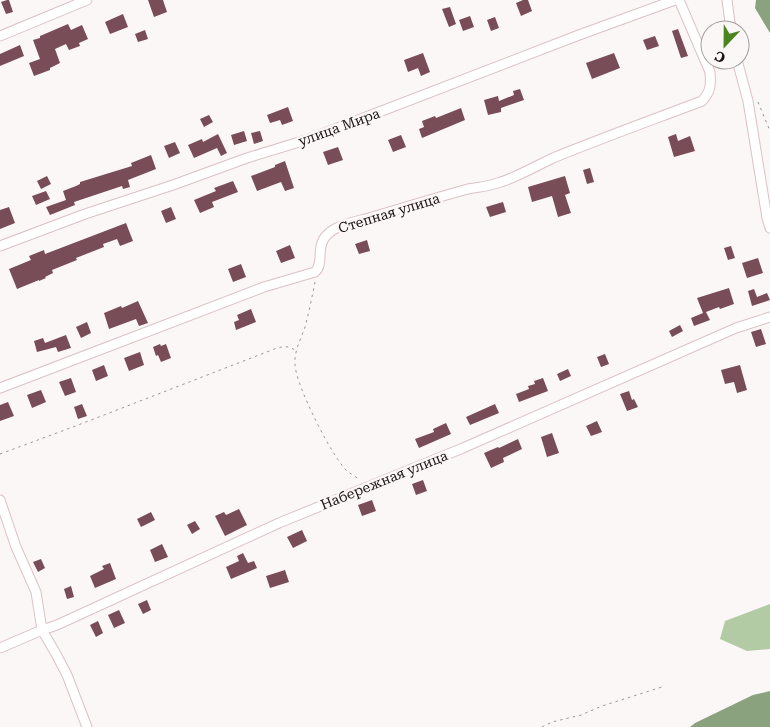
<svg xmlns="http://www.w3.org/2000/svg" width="770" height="727" font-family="'Roboto Serif',serif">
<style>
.forest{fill:#b2cba5}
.water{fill:#8aa27d}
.building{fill:#784d57}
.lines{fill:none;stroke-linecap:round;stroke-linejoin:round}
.street-casing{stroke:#dbc1c6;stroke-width:11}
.path{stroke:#9b9595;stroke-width:1;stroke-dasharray:2.5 4;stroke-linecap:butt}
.street{stroke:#fff;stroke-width:9}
.labels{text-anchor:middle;stroke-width:5;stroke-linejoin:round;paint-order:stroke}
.street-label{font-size:14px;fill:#1d1415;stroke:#fcf7f7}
</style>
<rect width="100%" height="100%" fill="#fcf7f7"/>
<path class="forest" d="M 770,604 L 770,649 L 747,651 L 720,639 L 725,621 Z"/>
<path class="water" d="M 756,0 L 770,0 L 770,33 L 755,8 Z
M 770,691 L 770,727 L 690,727 L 695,723 L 753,695 Z"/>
<path class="building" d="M 7,0 L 9,0 L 13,12 L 6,14 L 1,2 Z
M 148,0 L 163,0 L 167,12 L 154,17 Z
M 523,0 L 528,0 L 532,11 L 521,16 L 516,3 Z
M 450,7 L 456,24 L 449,27 L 442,9 Z
M 123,14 L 128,27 L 110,34 L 105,22 Z
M 470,16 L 474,27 L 463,31 L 459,20 Z
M 495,17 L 499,28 L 491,31 L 487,20 Z
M 68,24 L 71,30 L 82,25 L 88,39 L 79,43 L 80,46 L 69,50 L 66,44 L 55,49 L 60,63 L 50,68 L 50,70 L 34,76 L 29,63 L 40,59 L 33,40 L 40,38 L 40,36 Z
M 678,29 L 688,56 L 681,58 L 672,31 Z
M 145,30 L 148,39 L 138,42 L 135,34 Z
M 655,36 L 659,46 L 647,50 L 643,40 Z
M 20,45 L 24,56 L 0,66 L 0,54 Z
M 423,53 L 430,72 L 421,76 L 418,68 L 408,72 L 404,60 Z
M 614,53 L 620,68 L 592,79 L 586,63 Z
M 520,89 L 524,100 L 501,108 L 501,112 L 488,115 L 484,100 L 498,96 L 499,101 L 514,95 L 513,91 Z
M 288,107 L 293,121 L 282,125 L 280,120 L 270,123 L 267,115 Z
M 461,108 L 465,120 L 422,138 L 419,129 L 424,127 L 422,121 L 435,116 L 436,118 Z
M 209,115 L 213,122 L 204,127 L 200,119 Z
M 244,131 L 247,141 L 234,145 L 231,135 Z
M 260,131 L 263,141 L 254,144 L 251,133 Z
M 218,134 L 227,153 L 221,156 L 217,148 L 194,158 L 188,145 L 202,139 L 203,142 Z
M 676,134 L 678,141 L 690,136 L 695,151 L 674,157 L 668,137 Z
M 401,135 L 406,147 L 393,152 L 388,140 Z
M 175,142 L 180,153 L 169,158 L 164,146 Z
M 338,147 L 343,160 L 328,165 L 323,152 Z
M 151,155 L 156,169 L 128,180 L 130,187 L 123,189 L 122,186 L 74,202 L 75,205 L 50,215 L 46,207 L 66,200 L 63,191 L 76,186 L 80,184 L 80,182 L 132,166 L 131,163 Z
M 285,161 L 294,188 L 285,191 L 281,182 L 257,191 L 251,176 L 275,167 L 275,165 Z
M 590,168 L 594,182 L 587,184 L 583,170 Z
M 47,176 L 51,184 L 41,189 L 37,181 Z
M 565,176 L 570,193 L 565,195 L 571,213 L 558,217 L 552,196 L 532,202 L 528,187 Z
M 233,181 L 238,192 L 212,202 L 214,207 L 200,213 L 194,200 L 216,191 L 214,188 Z
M 46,191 L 50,199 L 36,205 L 32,196 Z
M 503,202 L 506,212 L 490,217 L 486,207 Z
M 9,207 L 15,223 L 0,229 L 0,210 Z
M 171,207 L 176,219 L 166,223 L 161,211 Z
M 126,223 L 133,241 L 120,246 L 117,239 L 103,244 L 104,247 L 76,258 L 77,260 L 52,270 L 53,273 L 45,277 L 46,278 L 39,281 L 39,280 L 17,289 L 9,269 L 31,260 L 29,256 L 44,250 L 45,254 Z
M 367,240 L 370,251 L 359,254 L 355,244 Z
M 290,245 L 295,258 L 281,263 L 276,251 Z
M 731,246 L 735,258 L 728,260 L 724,248 Z
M 758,258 L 763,273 L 747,278 L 742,263 Z
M 241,264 L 246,277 L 233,282 L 228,269 Z
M 729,288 L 734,304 L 720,309 L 719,307 L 706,312 L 710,320 L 694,326 L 691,318 L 703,313 L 697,298 Z
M 754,289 L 757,297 L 767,293 L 770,300 L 752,306 L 748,291 Z
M 138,301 L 148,323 L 139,326 L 136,319 L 109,329 L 104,313 L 121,306 L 122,308 Z
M 251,309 L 256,322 L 236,330 L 234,322 L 239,320 L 237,315 Z
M 87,322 L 91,333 L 81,338 L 76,327 Z
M 680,325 L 683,331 L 672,337 L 669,331 Z
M 761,329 L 766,344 L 756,347 L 751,332 Z
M 66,335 L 71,348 L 58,352 L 56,347 L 37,352 L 34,341 L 43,338 L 45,343 Z
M 160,344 L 161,346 L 166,344 L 171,358 L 161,362 L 158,355 L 156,356 L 153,347 Z
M 140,352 L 144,365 L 129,371 L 124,358 Z
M 605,354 L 609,364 L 601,367 L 597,357 Z
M 104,365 L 108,376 L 96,381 L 92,370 Z
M 740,365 L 747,390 L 737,393 L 734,382 L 725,384 L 721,370 Z
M 568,369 L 571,376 L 560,381 L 557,374 Z
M 71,378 L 76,392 L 65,396 L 59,382 Z
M 543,378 L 548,391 L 519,402 L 516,394 L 529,389 L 528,386 L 535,384 L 534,381 Z
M 41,390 L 46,402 L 32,408 L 27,395 Z
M 629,391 L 632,400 L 634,399 L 638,407 L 627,411 L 620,394 Z
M 8,402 L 14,416 L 0,421 L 0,405 Z
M 82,404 L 87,416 L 78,419 L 74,407 Z
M 495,404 L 499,413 L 470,425 L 466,417 Z
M 597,421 L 602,432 L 591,436 L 586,426 Z
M 446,423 L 451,434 L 419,448 L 415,439 L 434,432 L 433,429 Z
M 552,433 L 559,453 L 547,457 L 541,437 Z
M 518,439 L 522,449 L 503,458 L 504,462 L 491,468 L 484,453 L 498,447 L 499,448 Z
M 423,480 L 427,491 L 416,495 L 412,484 Z
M 372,500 L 376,511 L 362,516 L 358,505 Z
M 239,509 L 247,525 L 225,536 L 215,516 L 224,512 L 226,515 Z
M 151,512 L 155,520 L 141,527 L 137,519 Z
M 195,521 L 200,529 L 192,534 L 187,525 Z
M 302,530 L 307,541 L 293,548 L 287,537 Z
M 162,544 L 168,557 L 155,562 L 150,550 Z
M 243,553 L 248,563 L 254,561 L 257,568 L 231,579 L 226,567 L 239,561 L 237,556 Z
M 41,559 L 45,568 L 38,572 L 33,562 Z
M 110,563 L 116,579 L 95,588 L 90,576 L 104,569 L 102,566 Z
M 285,570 L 289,582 L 270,588 L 266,576 Z
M 71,586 L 74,597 L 67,599 L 64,589 Z
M 147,600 L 151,610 L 143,614 L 138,604 Z
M 119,610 L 125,623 L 114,628 L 108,615 Z
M 98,621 L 103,633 L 96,637 L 90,625 Z"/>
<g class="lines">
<g class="street-casing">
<path id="street" d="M 727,0 L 731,30
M 0,36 L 87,0
M 737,60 L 748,101 L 767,218 L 770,228
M 0,246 L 85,214 L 173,185 L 247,158 L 309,139 L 579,35 L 675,0
M 0,388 L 264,287 L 315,272 C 326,262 312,243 333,230 C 344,223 358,221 369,218 C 402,208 435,198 468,189 C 479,187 491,186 501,182 C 519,176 536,166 553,158 C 602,138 652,120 702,101 C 711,91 711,85 710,72 L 679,0
M 0,500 L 16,547 L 36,592 L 42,630 L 56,654 L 67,675 L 87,727
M 0,648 L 42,630 L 57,625 L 279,523 L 463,448 L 736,328 L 770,317"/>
</g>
<path class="path" d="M 758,102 L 770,131
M 315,282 C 312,297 309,312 305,327 C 301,339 294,351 295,364 C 295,384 332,457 347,471 C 351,474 356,477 360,480
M 0,454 L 73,427 L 277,348 C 285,346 290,346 296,351
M 542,727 L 552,722 L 581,715 L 602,706 L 665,686"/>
<use href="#street" class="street"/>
</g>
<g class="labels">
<g class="street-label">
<text transform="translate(339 127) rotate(-20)" y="5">улица Мира</text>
<text transform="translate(389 213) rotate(-17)" y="5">Степная улица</text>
<text transform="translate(384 480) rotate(-22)" y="5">Набережная улица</text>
</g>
</g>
<g transform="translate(725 45) rotate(202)"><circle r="24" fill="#fcf7f7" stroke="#a39c9d"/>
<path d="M0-4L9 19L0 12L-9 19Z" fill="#4b8521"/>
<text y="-8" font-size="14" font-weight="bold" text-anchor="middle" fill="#1d1415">С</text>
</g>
</svg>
